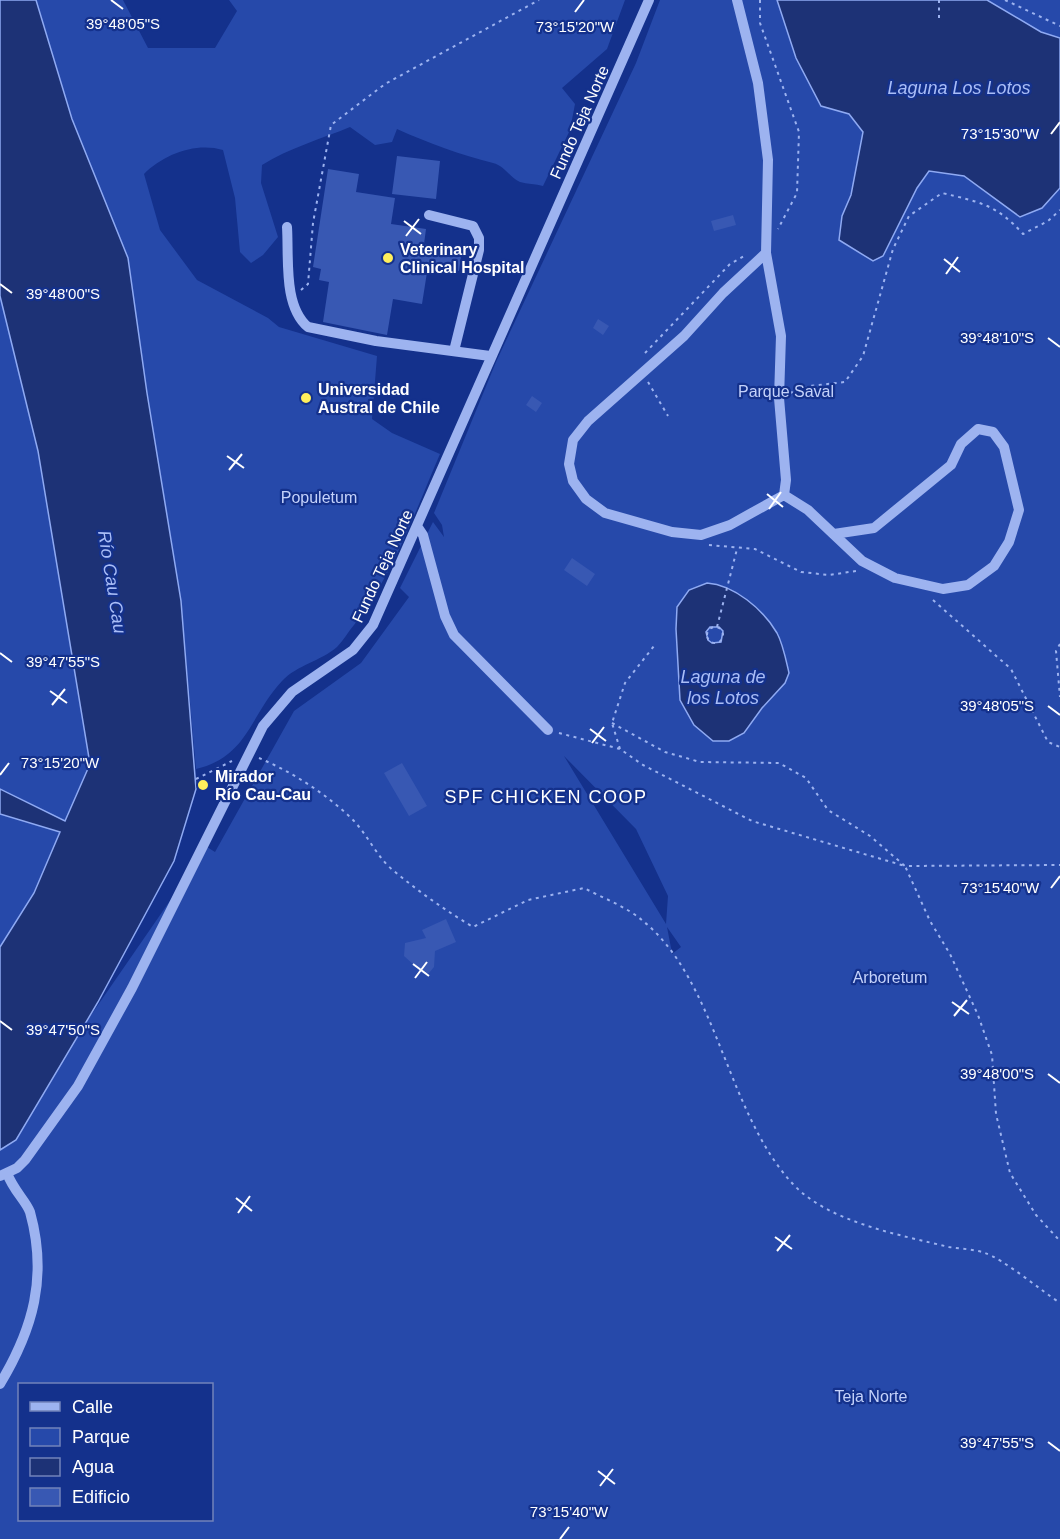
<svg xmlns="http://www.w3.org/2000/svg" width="1060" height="1539" font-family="Arial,sans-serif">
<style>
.green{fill:#2649aa;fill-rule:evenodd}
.water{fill:#1d3276;stroke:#8faaf3;stroke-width:1.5;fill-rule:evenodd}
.building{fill:#3858b3}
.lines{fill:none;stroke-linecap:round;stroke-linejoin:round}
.path{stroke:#9db3f0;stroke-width:2;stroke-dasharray:3 4.5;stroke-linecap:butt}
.minor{stroke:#9db3f0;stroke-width:10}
.ticks{fill:none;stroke:#fff;stroke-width:2}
.poi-dot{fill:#ffef5c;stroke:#14318c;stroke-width:2}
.labels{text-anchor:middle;stroke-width:4.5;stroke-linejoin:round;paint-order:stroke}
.street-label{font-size:16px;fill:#fff;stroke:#14318c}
.poi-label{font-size:16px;font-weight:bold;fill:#fff;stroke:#14318c;text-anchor:start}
.park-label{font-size:16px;fill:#c4d2fb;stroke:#14318c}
.water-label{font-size:18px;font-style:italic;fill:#a9bdf7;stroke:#14318c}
.neighbourhood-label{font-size:18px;letter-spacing:1.5px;fill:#fff;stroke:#14318c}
.ticks-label{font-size:15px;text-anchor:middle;fill:#fff;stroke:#14318c;stroke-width:4.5;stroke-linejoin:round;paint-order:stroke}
</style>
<rect width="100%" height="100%" fill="#14318c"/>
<path class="green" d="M 36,0 L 123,0 L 148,48 L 215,48 L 237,11 L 229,0 L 625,0 L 607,49 L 562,88 L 575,104 L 570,130 L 543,186 C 536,184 527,184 520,182 C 510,178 505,166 493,163 C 461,155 428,143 397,129 L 392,142 L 375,145 L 350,127 C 321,139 289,148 262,165 L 261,183 L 278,237 L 263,255 L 251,263 L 240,252 L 235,198 L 223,150 C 196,142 164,154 144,174 L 160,230 L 197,280 L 268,318 L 279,327 L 377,356 L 372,419 L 392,433 L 440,454 C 415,512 393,575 354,625 C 348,632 343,641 337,647 C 321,661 297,665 282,681 C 250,715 248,757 196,769 L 181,601 L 147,393 L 128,258 L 72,119 Z
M 660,0 L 1060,0 L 1060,1539 L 0,1539 L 0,1147 L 207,847 L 215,852 L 294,711 L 361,663 L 409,597 L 400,588 L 433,522 L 444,537 L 442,525 L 434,513 L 496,362 L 636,63 ZM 564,756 L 636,829 L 668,896 L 666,924 ZM 667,927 L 681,947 L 672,954 L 672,953 ZM 20,1384 L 212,1384 L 212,1520 L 20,1520 Z
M 0,296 L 38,451 L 90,764 L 34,893 L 0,947 Z"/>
<path class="water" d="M 0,0 L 36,0 L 72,119 L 128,258 L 147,393 L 181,601 L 196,789 L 174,861 L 98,1002 L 16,1140 L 0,1150 L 0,947 L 34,893 L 60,832 L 0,814 L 0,789 L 65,821 L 90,764 L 38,451 L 0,296 Z
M 777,0 L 987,0 L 1041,32 L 1060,38 L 1060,188 L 1042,208 L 1020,217 L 964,176 L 929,171 L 917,188 L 883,256 L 873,261 L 839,240 L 842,216 L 851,195 L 863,132 L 849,114 L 821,106 L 796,58 Z
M 707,583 C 734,585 763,609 777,633 C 783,644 786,660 789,673 L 785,683 L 762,708 L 744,733 L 729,741 L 713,741 L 694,725 L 680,700 L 676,629 L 677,607 L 689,590 ZM 710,627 L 719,627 L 723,631 L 721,642 L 712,643 L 708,640 L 706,632 Z"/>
<path class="building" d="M 397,156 L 440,161 L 436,199 L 392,194 Z
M 328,169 L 359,174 L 356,192 L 395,198 L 391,224 L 426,229 L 424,244 L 462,250 L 459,271 L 428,266 L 422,304 L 393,299 L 387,335 L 323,322 L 329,282 L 319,280 L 321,269 L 313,267 Z
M 733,215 L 736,225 L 714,231 L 711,221 Z
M 598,319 L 609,326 L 603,335 L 593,328 Z
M 532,396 L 542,403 L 536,412 L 526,405 Z
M 572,558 L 595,574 L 587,586 L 564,570 Z
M 402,763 L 427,806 L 409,816 L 384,773 Z
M 446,919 L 456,942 L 435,951 L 434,967 L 429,973 L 424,974 L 404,956 L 405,943 L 426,938 L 422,930 Z"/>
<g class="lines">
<path class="path" d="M 760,0 L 760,23 L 799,132 L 797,193 L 778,229
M 939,0 L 939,18
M 1005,0 L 1060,26
M 301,290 L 308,284 L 313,223 L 331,125 L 385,84 L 539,0
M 645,353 L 730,264 L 746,255
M 648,382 L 668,416
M 790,393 L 810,386 L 845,382 L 863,356 L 893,249 L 909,216 L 942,193 C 979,202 996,204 1023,234 L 1048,221 L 1060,210
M 709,545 L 755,549 L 801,572 L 829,575 L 856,571
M 933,600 L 1011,669 L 1048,742 L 1060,747
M 717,627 L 737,549
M707 635a8 8 0 1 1 16 0a8 8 0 1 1-16 0Z
M 1060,644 L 1056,651 L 1060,697
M 612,723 L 665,752 L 700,762 L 779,763 L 806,778 L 828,810 L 870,836 L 905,866 L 1060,865
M 559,733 L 620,749 L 643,765 L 752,821 L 905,866 L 930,921 L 950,954 L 978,1015 L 992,1055 L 996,1114 L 1010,1173 L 1036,1215 L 1060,1241
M 620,749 L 612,723 L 625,683 L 654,646
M 259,758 C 292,772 325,793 351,818 C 367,833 377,858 394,871 C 419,892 445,910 473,927 L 528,900 L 584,888 C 603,898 627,907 643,921 C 717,981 726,1111 792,1183 C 827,1222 900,1235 949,1247 C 961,1249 974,1249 985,1253 C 1003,1259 1042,1291 1060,1303
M 196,779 L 232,761"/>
<path class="minor" d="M 737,0 L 758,83 L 768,160 L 766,253 L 781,336 L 779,398 L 786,480 L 784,495 L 730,525 L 701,535 L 672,532 L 605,513 L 586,499 L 573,481 L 569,464 L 573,440 L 588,421 L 684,336 L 723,293 L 766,253
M 429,215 L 473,226 L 479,238 L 479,250 L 454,351
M 287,227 C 289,258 283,306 308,327 L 376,341 L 490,356
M 784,495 L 808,510 L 862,561 L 895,578 L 943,589 L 968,585 L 994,566 L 1009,542 L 1019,510 L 1004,447 L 993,432 L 978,429 L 961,444 L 951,465 L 874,528 L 834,534
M 417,526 L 423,535 L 445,616 L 454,635 L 548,730
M 0,1176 L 17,1168 L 25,1160 L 78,1086 L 132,988 L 263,726 L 292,692 L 353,650 L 373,625 L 649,0
M 0,1384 C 33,1329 48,1277 30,1212 C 26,1201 13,1190 7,1173"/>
</g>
<path class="ticks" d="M 111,0 L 123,9M 575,12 L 584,0M 1051,134 L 1060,122M 404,221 L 421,234M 406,236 L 419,219M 944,259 L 960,272M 946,274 L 958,257M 0,284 L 12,293M 1048,338 L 1060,347M 227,456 L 244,468M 229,470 L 242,454M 767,494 L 783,507M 769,509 L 781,492M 0,653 L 12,662M 50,691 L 67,703M 52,705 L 65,689M 1048,706 L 1060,715M 590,729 L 606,741M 592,743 L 604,727M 0,775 L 9,763M 1051,888 L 1060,876M 413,964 L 429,976M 415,978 L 427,962M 952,1002 L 969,1014M 954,1016 L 967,1000M 0,1021 L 12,1030M 1048,1074 L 1060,1083M 236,1198 L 252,1211M 238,1213 L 250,1196M 775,1237 L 792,1249M 777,1251 L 790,1235M 1048,1442 L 1060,1451M 598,1471 L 615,1484M 600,1486 L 613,1469M 560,1539 L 569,1527"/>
<g class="poi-dot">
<circle cx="388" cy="258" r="6"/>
<circle cx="306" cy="398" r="6"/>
<circle cx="203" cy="785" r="6"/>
</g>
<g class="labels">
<g class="street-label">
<text transform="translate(579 122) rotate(-66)" y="6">Fundo Teja Norte</text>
<text transform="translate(382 566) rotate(-65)" y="6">Fundo Teja Norte</text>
</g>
<g class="poi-label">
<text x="400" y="255">Veterinary<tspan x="400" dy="18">Clinical Hospital</tspan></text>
<text x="318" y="395">Universidad<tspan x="318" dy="18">Austral de Chile</tspan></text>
<text x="215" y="782">Mirador<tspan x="215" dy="18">Río Cau-Cau</tspan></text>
</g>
<g class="park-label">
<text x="786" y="397">Parque Saval</text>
<text x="319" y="503">Populetum</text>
<text x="890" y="983">Arboretum</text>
<text x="871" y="1402">Teja Norte</text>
</g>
<g class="water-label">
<text x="959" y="94">Laguna Los Lotos</text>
<text transform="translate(112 582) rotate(81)" y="6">Río Cau Cau</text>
<text x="723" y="683">Laguna de<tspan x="723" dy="21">los Lotos</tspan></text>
</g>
<g class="neighbourhood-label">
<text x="546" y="803">SPF CHICKEN COOP</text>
</g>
</g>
<g class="ticks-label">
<text x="123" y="29">39°48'05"S</text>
<text x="575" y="32">73°15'20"W</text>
<text x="1000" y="139">73°15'30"W</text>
<text x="63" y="299">39°48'00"S</text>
<text x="997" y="343">39°48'10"S</text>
<text x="63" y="667">39°47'55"S</text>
<text x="997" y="711">39°48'05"S</text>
<text x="60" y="768">73°15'20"W</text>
<text x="1000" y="893">73°15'40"W</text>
<text x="63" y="1035">39°47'50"S</text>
<text x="997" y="1079">39°48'00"S</text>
<text x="997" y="1448">39°47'55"S</text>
<text x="569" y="1517">73°15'40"W</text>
</g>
<rect x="18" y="1383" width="195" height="138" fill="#14318c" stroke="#7283ba" stroke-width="1.5"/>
<rect x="30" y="1402" width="30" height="9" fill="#9db3f0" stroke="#7283ba" stroke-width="1.5"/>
<text x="72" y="1413" font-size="18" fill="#ffffff">Calle</text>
<rect x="30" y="1428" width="30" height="18" fill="#2649aa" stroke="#7283ba" stroke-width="1.5"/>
<text x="72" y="1443" font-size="18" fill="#ffffff">Parque</text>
<rect x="30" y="1458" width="30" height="18" fill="#1d3276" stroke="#7283ba" stroke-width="1.5"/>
<text x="72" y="1473" font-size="18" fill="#ffffff">Agua</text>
<rect x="30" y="1488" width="30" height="18" fill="#3858b3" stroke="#7283ba" stroke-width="1.5"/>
<text x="72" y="1503" font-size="18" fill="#ffffff">Edificio</text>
</svg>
